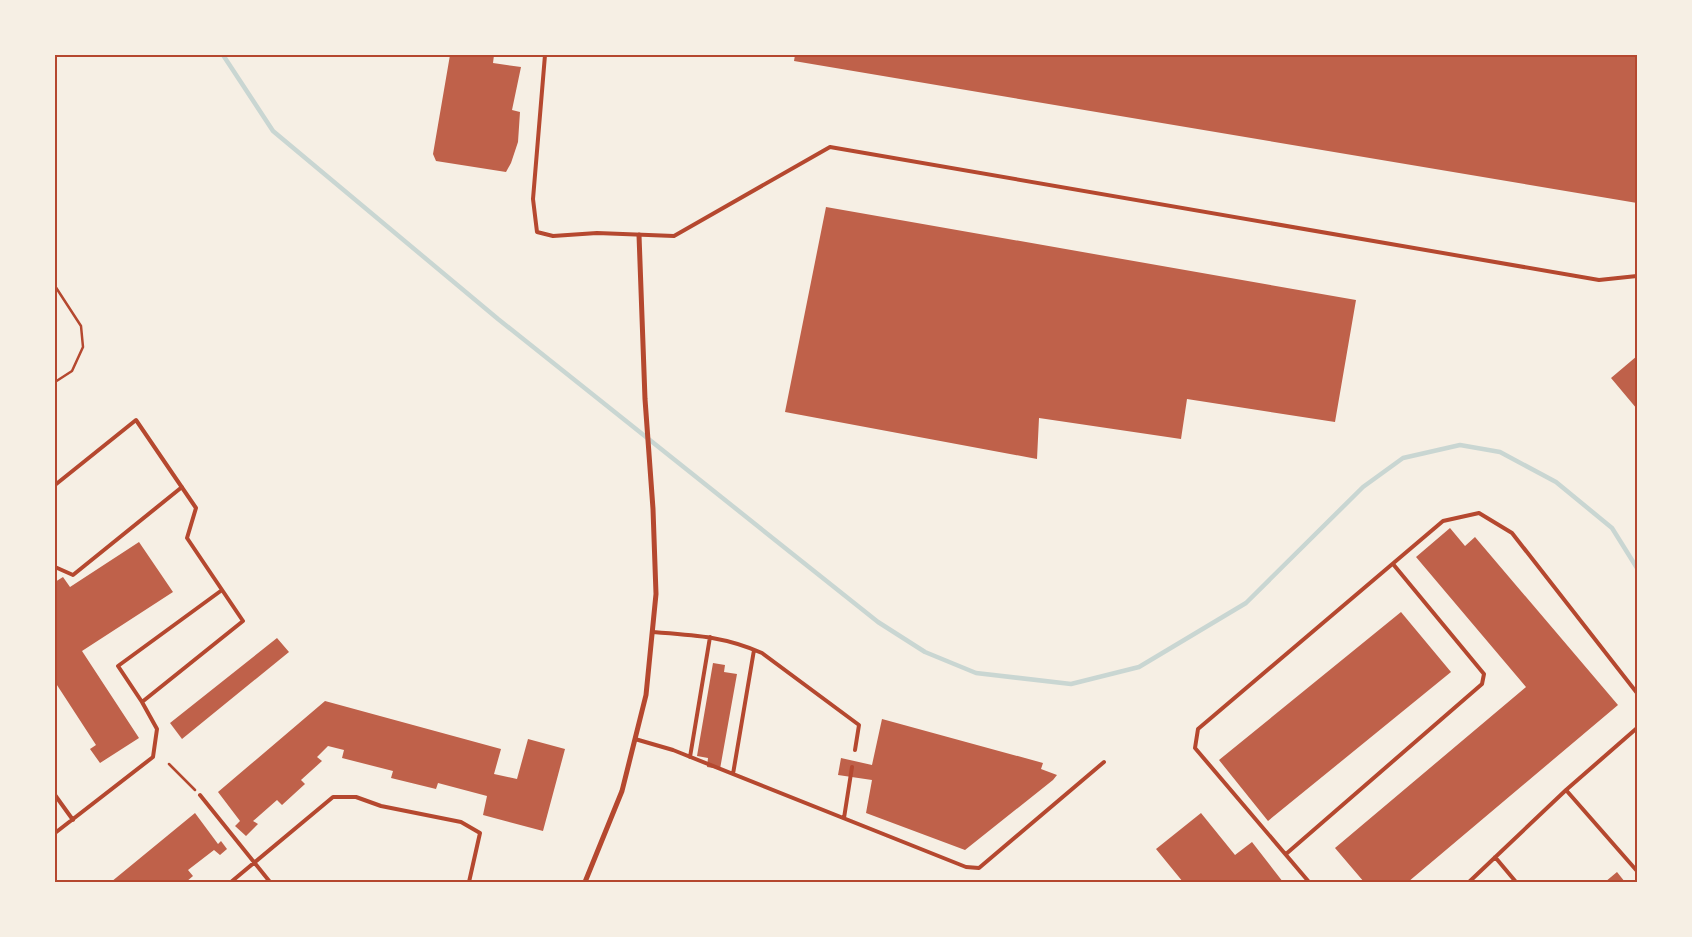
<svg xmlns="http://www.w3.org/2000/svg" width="1692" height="937" font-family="Signika,sans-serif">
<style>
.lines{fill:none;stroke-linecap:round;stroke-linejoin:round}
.stream{stroke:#c9d6d2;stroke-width:4.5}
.building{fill:#bf614a}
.path{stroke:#b5482f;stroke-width:2.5}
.service{stroke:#b5482f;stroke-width:4}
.minor{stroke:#b5482f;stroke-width:5}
.neatline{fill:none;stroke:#b5482f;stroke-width:2}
</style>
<rect width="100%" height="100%" fill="#f6efe4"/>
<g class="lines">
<path class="stream" d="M 223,55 L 273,131 L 498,319 L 878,622 L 925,652 L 976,673 L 1071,684 L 1139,667 L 1246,603 L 1363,487 L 1403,458 L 1460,445 L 1500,452 L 1556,482 L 1612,528 L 1637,568"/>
</g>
<path class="building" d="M 450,55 L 494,55 L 493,63 L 521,67 L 512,110 L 520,112 L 518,142 L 511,163 L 506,172 L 436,161 L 433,154 Z
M 795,55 L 1637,55 L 1637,203 L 794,61 Z
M 826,207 L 1356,300 L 1335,422 L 1187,399 L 1181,439 L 1039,418 L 1037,459 L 785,412 Z
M 1637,356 L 1637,409 L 1611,378 Z
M 1450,528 L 1465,546 L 1475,537 L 1618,705 L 1408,882 L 1364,882 L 1335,848 L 1526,687 L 1416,557 Z
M 139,542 L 173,592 L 82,651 L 139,738 L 100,763 L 90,749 L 96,745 L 55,682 L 55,582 L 63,577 L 70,587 Z
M 1401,612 L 1451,672 L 1268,821 L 1219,760 Z
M 277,638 L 289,652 L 182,739 L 170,723 Z
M 713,663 L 725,665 L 724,672 L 737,674 L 720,769 L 707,767 L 708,758 L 697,756 Z
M 325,701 L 501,749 L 494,774 L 517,779 L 528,739 L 565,749 L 543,831 L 483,815 L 487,796 L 438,783 L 436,789 L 391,778 L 393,771 L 342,758 L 344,750 L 328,746 L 317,757 L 322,761 L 301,780 L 305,784 L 282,805 L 277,800 L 253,821 L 258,824 L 246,836 L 235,826 L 240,821 L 218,792 Z
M 882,719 L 1043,763 L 1041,769 L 1057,775 L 1053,780 L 965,850 L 866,813 L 872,780 L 838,775 L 841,758 L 872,765 Z
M 195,813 L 218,844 L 221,841 L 227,849 L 220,855 L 214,850 L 188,870 L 193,876 L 186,882 L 111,882 Z
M 1201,813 L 1235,855 L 1252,842 L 1283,882 L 1183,882 L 1156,849 Z
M 1617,872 L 1625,882 L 1605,882 Z"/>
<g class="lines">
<path class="path" d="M 55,286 L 81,326 L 83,347 L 72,371 L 55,382
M 169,764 L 195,790"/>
<path class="service" d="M 545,55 L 533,199 L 537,232 L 553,236 L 597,233 L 674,236 L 830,147 L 1599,280 L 1637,276
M 55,485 L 136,420 L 196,508 L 187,538 L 243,621 L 142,702 L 157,729 L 153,757 L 55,833
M 55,567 L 73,575 L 182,487
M 652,632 C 693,635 724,636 762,653 L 859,725 L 855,750
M 142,702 L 118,666 L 222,590
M 635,739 L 673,750 L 966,867 L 979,868 L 1104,762
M 690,757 L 710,637
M 733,774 L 754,650
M 1566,790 L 1637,871
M 55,795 L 73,820
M 200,795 L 270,882
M 844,818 L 852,767
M 1286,854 L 1482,684 L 1484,674 L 1393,564
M 1495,857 L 1516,882
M 231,882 L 333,797 L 356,797 L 381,806 L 461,822 L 480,833 L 469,882
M 1309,882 L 1195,748 L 1198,729 L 1443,521 L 1479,513 L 1512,533 L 1637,693
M 1469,882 L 1566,790 L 1637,728"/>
<path class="minor" d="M 585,882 L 622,791 L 646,695 L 656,594 L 653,509 L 645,399 L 639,235"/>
</g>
<rect width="1692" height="937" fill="none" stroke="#f6efe4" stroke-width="112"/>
<rect x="56" y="56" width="1580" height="825" class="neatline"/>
</svg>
